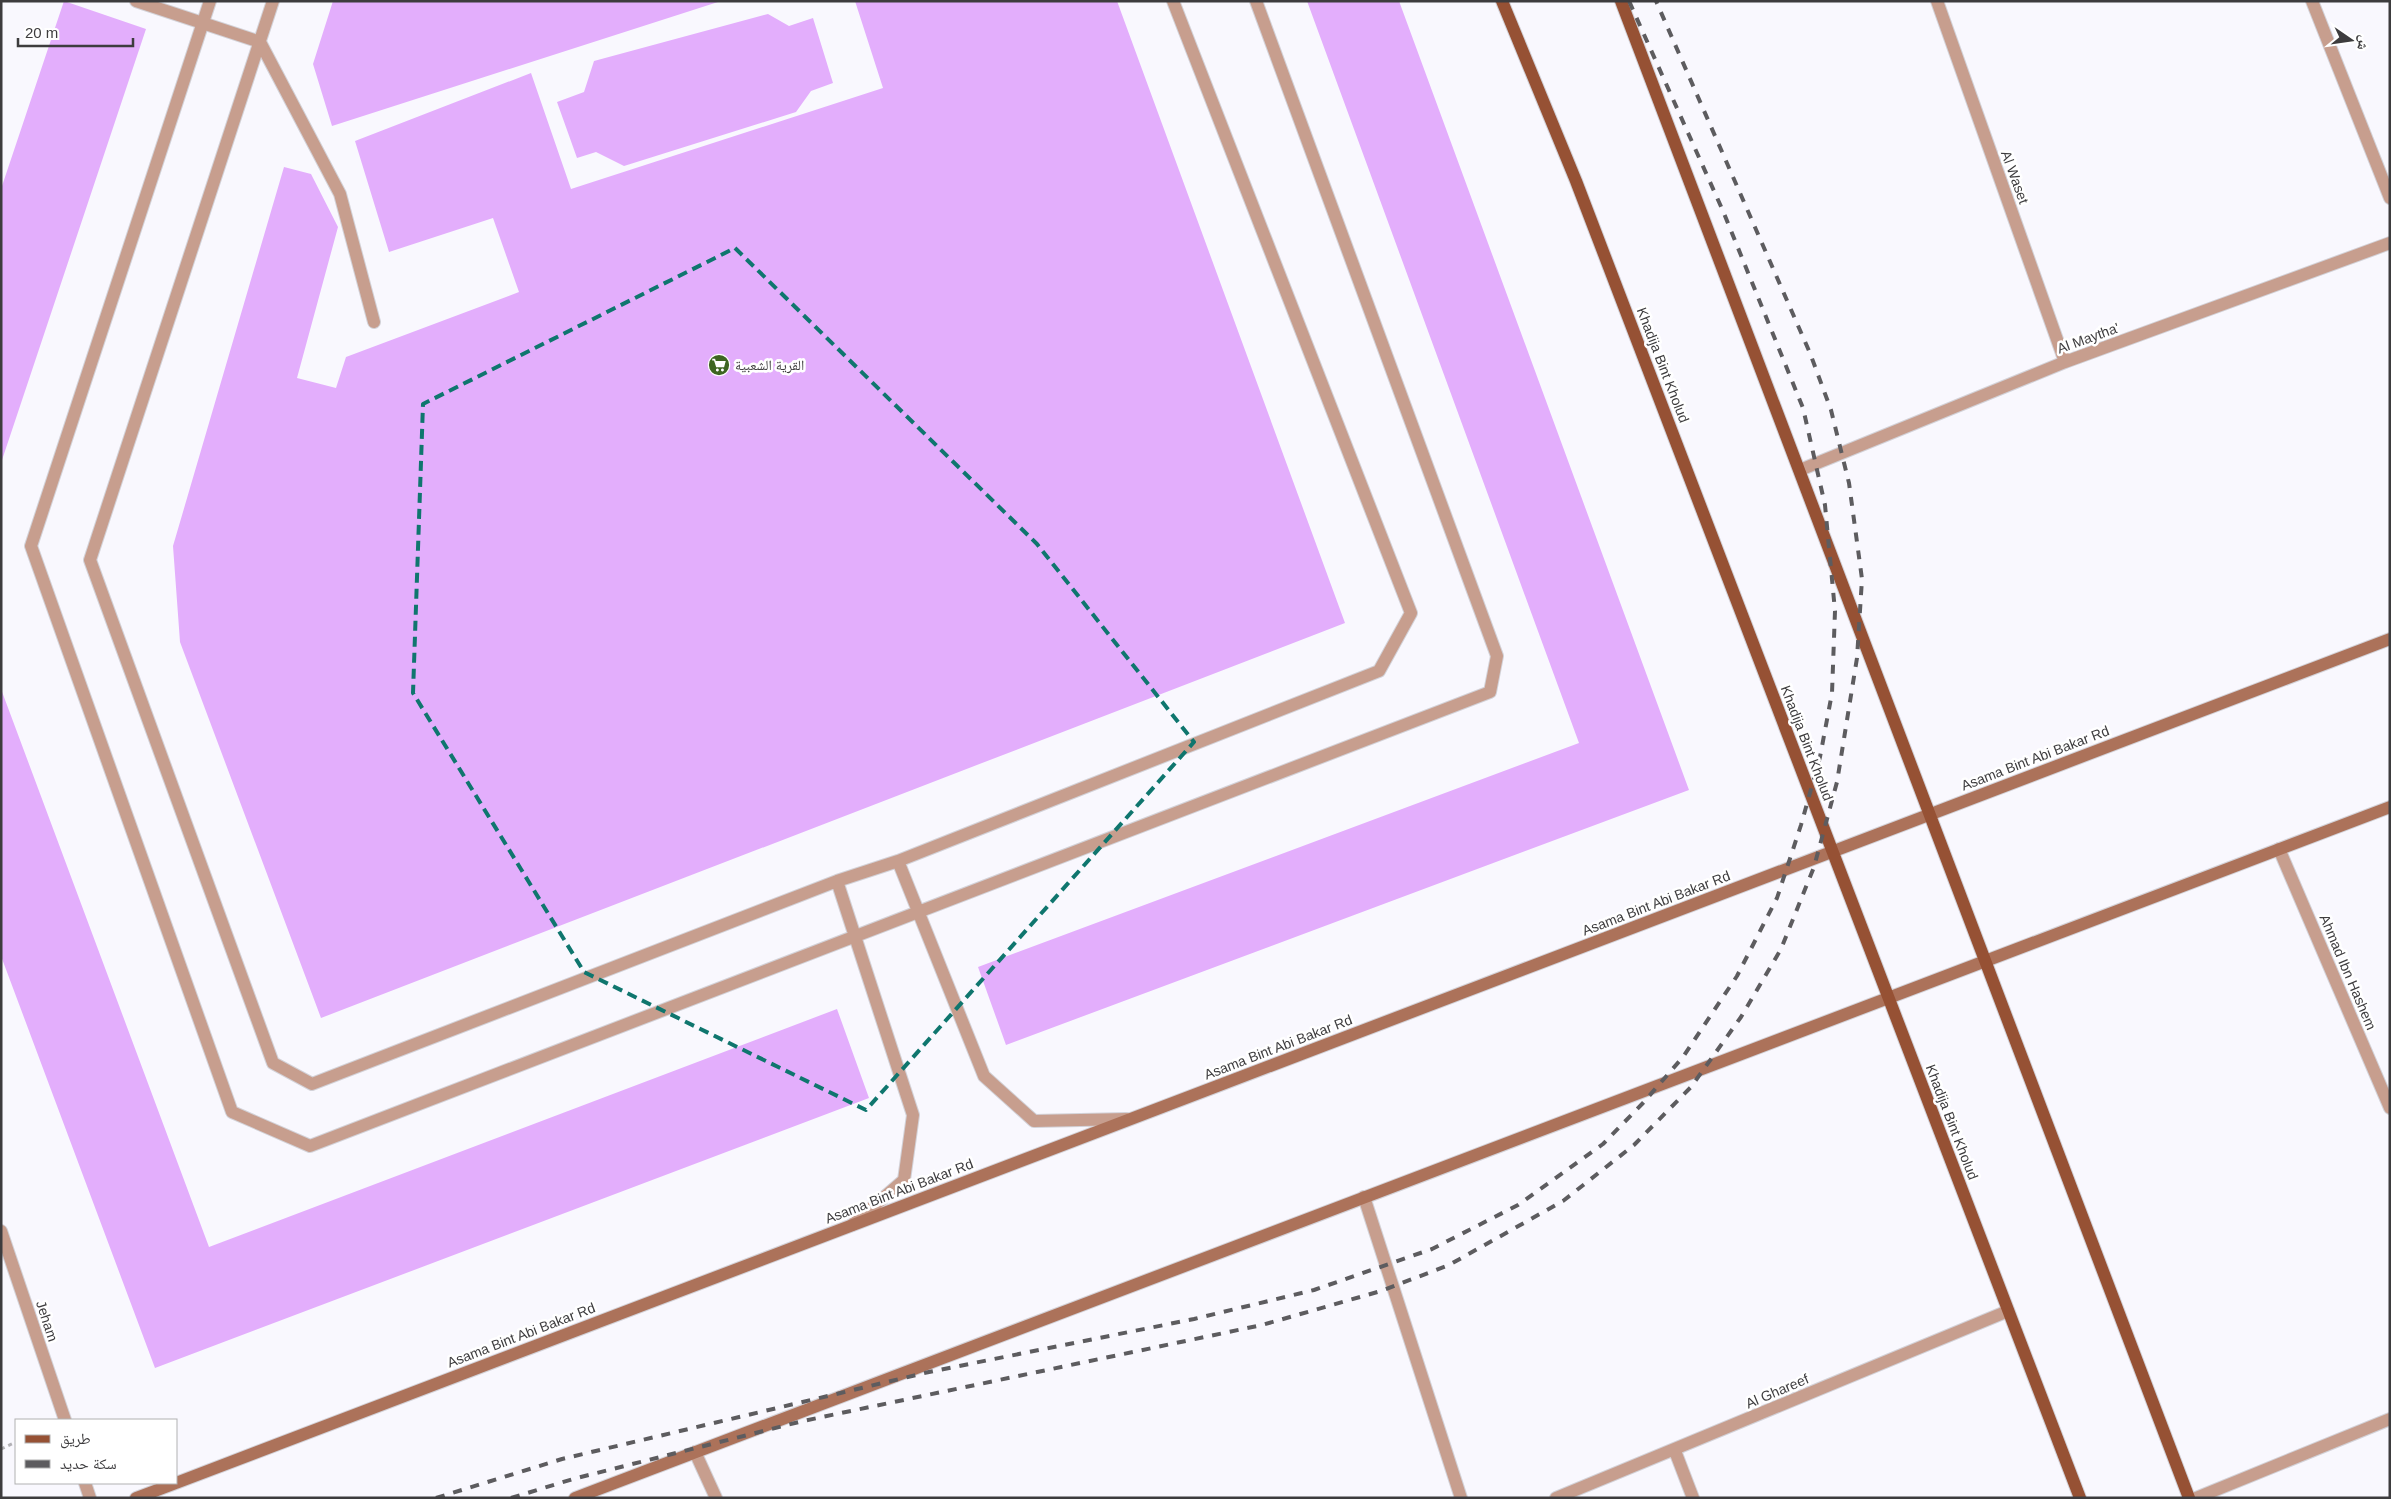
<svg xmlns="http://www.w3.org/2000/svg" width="2391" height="1499" font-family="Arial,'Noto Naskh Arabic',sans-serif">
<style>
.building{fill:#e3aefc}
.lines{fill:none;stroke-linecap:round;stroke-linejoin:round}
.service-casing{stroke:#d3d2d8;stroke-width:14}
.minor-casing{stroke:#d3d2d8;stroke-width:14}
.secondary-casing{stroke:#d3d2d8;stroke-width:14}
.primary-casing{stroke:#d3d2d8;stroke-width:14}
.path{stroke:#b2b1b5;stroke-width:3;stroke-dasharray:4 4;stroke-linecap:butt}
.service{stroke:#c79e8e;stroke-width:12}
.minor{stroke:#c79e8e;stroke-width:12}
.secondary{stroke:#ac725a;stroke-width:12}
.primary{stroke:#965134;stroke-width:12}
.rail{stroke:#5d5c5f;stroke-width:4;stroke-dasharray:9 9;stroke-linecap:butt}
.marked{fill:none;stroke:#0f766e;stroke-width:4;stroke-dasharray:10 6;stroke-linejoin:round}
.labels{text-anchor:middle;stroke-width:5;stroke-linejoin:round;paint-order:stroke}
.street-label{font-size:14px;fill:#3d3c3e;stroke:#fff}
.poi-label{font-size:14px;fill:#3d3c3e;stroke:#fff;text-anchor:start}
</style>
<rect width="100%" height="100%" fill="#f9f8fe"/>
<path class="building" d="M 64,1 L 146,29 L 2,460 L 1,189 Z
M 333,1 L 718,1 L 718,2 L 332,126 L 313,64 Z
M 855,1 L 1117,1 L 1345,623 L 321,1018 L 180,642 L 173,546 L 284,167 L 311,174 L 338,227 L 297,378 L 336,388 L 346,357 L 519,292 L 493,218 L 389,252 L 355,141 L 531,73 L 571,189 L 883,88 Z
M 1307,1 L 1399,1 L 1689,790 L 1006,1045 L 978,967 L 1579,743 Z
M 768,14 L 789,26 L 813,18 L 833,83 L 811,91 L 796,112 L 624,166 L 596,152 L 577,158 L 557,102 L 584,92 L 594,61 Z
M 1,689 L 209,1247 L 837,1009 L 869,1098 L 155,1368 L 1,956 Z"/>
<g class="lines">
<g class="service-casing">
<path id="service" d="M 136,1 L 260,42 L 340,194 L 374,322
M 210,1 L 31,546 L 232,1112 L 310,1146 L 1490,692 L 1497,656 L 1256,1
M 273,1 L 90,560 L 273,1063 L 312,1084 L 837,881 L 898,861 L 1379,671 L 1411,613 L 1173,1
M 898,861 L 984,1076 L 1034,1121 L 1127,1119
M 837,881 L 913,1115 L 904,1180 L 852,1225"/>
</g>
<g class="minor-casing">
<path id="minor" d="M 1937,1 L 2065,362
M 2312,1 L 2390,198
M 1800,470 L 2065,362 L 2390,243
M 2279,849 L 2390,1108
M 1364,1197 L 1461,1498
M 1,1231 L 65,1420
M 1675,1451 L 1693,1498
M 695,1452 L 716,1498
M 85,1483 L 90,1498
M 1556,1498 L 2008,1311
M 2196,1498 L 2390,1419"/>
</g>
<g class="secondary-casing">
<path id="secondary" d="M 176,1483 L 2390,639
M 136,1498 L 176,1483
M 575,1498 L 2390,807"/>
</g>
<g class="primary-casing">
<path id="primary" d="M 1502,1 L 1576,181 L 2080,1498
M 1621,1 L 2189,1498"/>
</g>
<path class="path" d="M 1,1449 L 16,1442"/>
<use href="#service" class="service"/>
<use href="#minor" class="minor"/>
<use href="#secondary" class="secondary"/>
<use href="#primary" class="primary"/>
<path class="rail" d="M 436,1498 L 562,1459 L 929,1372 L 1194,1319 L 1314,1290 L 1432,1249 L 1518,1205 L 1603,1144 L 1643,1103 L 1683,1057 L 1737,976 L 1777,898 L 1801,825 L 1820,757 L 1832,693 L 1835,611 L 1825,505 L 1803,408 L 1723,211 L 1629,1
M 511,1498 L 573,1479 L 803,1421 L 1262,1325 L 1381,1291 L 1449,1265 L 1563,1201 L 1634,1145 L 1691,1087 L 1741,1017 L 1781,949 L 1814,867 L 1837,782 L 1857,658 L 1862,579 L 1849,483 L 1831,410 L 1810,353 L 1656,1"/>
</g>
<path class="marked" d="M 735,248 L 1037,544 L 1194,742 L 866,1110 L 584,972 L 413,693 L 423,404 Z"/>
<defs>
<g id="supermarket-disc" transform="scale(1.125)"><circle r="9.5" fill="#3d6521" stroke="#fff"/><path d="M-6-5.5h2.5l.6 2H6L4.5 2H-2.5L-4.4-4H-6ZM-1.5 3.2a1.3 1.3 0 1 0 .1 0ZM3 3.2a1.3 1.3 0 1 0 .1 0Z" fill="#fff"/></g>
</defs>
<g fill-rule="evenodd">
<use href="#supermarket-disc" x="719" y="365"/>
</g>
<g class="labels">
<g class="street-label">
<text transform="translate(2015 177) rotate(70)" y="5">Al Waset</text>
<text transform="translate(2088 338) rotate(-20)" y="5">Al Maytha'</text>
<text transform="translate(1663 365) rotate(69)" y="5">Khadija Bint Kholud</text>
<text transform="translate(1807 743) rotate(69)" y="5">Khadija Bint Kholud</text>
<text transform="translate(2035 758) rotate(-21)" y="5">Asama Bint Abi Bakar Rd</text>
<text transform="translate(1656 903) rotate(-21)" y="5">Asama Bint Abi Bakar Rd</text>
<text transform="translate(2348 972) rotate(67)" y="5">Ahmad Ibn Hashem</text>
<text transform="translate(1278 1047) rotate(-21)" y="5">Asama Bint Abi Bakar Rd</text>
<text transform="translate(1952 1122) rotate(69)" y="5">Khadija Bint Kholud</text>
<text transform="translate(899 1191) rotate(-21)" y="5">Asama Bint Abi Bakar Rd</text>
<text transform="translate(47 1321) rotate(72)" y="5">Jeham</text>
<text transform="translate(521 1335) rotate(-21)" y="5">Asama Bint Abi Bakar Rd</text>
<text transform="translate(1777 1391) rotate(-23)" y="5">Al Ghareef</text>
</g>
<g class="poi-label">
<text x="735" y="370">القرية الشعبية</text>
</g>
</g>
<rect width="2391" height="1499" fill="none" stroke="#3d3c3e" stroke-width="5"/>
<rect x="15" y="1419" width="162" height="65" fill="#ffffff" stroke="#b1b1b2"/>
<rect x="25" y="1435" width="25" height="8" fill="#965134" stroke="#b1b1b2"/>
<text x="60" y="1444" font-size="15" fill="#3d3c3e">طريق</text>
<rect x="25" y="1460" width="25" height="8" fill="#5d5c5f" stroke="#b1b1b2"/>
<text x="60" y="1469" font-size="15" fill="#3d3c3e">سكة حديد</text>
<g transform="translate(2351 40) rotate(103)" stroke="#ffffff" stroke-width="4" paint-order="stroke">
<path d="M0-4L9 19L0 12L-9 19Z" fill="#3d3c3e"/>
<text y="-8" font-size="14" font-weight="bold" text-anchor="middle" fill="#3d3c3e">ش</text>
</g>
<path d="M18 38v8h115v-8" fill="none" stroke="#3d3c3e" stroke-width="2.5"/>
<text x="25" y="38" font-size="15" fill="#3d3c3e" stroke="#ffffff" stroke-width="4" paint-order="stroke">20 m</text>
</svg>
